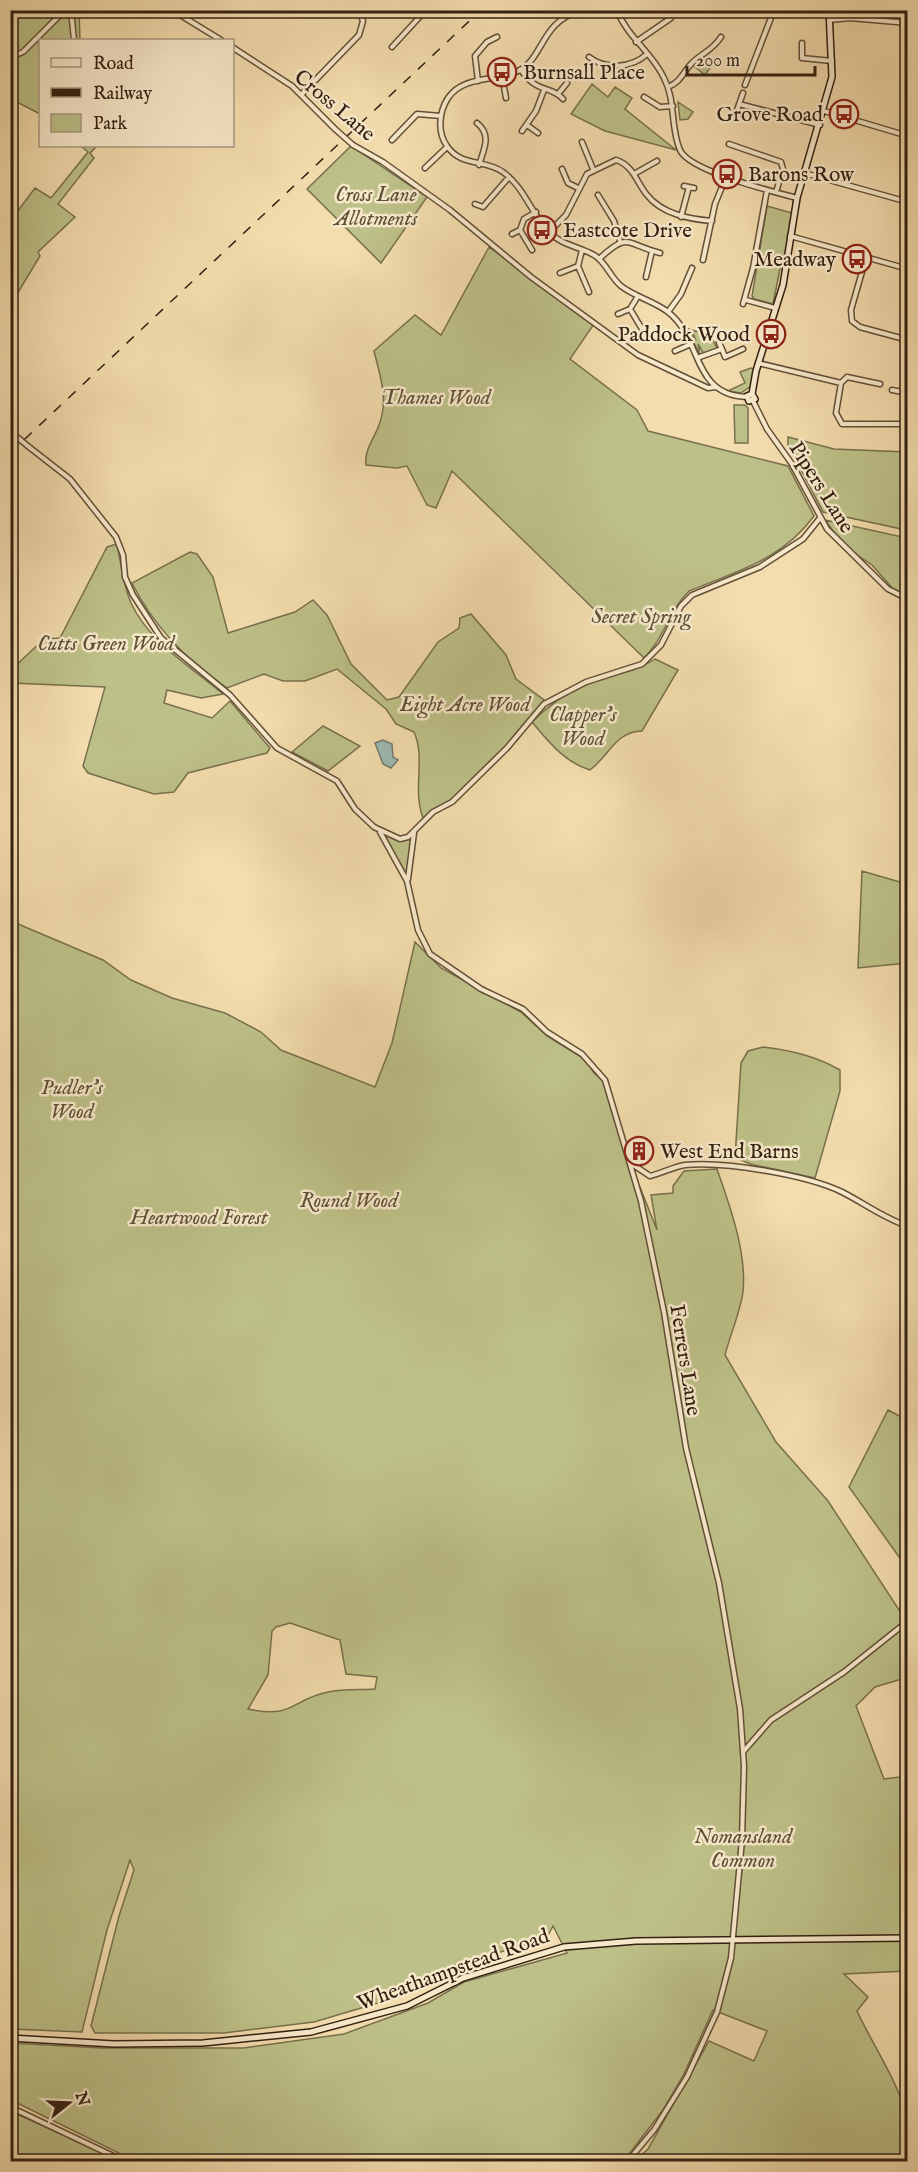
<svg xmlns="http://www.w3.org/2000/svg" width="918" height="2172" font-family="'IM FELL English',serif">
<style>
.green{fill:#bdc088;stroke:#78704c;stroke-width:1.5;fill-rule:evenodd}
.water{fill:#9dbab2;stroke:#727c72;stroke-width:1.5}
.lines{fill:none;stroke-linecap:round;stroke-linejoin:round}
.street-casing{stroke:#624f38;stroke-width:7}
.secondary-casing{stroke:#322011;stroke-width:8}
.street{stroke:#f7e8ca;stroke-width:4}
.secondary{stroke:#f7e8ca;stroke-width:5}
.rail{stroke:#322011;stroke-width:1.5;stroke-dasharray:10 10;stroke-linecap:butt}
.street-bridge-casing{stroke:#624f38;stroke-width:7;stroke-linecap:butt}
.street-bridge{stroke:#f7e8ca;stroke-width:4}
.labels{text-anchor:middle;stroke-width:5;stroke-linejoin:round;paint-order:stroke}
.poi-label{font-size:21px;fill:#322011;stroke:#f7e8ca;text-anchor:start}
.street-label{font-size:21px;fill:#322011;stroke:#f7e8ca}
.park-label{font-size:21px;font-style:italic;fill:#5c5035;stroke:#f7e8ca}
</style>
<rect width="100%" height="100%" fill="#f3dcad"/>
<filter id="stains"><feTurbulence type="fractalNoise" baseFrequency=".00333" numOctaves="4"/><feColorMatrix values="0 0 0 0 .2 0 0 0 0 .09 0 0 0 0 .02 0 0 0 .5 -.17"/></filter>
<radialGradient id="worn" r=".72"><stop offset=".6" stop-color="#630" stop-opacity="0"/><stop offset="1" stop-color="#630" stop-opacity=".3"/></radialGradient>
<path class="green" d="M 10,11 L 79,11 L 80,40 L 40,40 L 40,114 L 11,99 Z
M 710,57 L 715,61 L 705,75 L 695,67 Z
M 592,84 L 608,97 L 615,87 L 632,98 L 625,109 L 676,150 L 605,131 L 571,114 Z
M 678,102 L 693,112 L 688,119 L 680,120 Z
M 81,146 L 97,146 L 90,153 L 94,158 L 58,204 L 75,217 L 38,252 L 40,256 L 11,304 L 11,220 L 35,188 L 51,198 L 88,152 Z
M 351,146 L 427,197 L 381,263 L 307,189 Z
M 767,206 L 792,213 L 784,264 L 781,264 L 773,304 L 754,299 L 752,296 Z
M 489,247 L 594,324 L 570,359 L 637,410 L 648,431 L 788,466 L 814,516 C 782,560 737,571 689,591 C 669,610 664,639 644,658 L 452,471 L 436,508 L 427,505 L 407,466 L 397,468 L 366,465 C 364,450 374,439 379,425 C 389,399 380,376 374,351 L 415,315 L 441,335 Z
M 686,329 L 689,329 L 696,341 L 692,330 L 710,335 L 717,348 L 704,354 L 698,344 L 700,354 Z
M 751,368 L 754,369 L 751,386 L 741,393 L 728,391 L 745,383 L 740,372 Z
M 734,405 L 745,405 L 748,408 L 748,443 L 735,443 Z
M 788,437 L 834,449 L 907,452 L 906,530 L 823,512 L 788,445 Z
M 825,520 L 907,538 L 907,596 L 895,591 L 872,565 L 844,546 Z
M 117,544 C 121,563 123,584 131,603 C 149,642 191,667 223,694 L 201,698 L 167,690 L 164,703 L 212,718 L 230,701 L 270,748 L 267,753 L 188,773 L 174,792 L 154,794 L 88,773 L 83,766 L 105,687 L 11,683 L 11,670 L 44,639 L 60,638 L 107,547 Z
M 190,552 L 197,554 L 213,577 L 228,633 L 295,612 L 313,600 L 327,615 L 351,664 L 387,700 L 399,697 L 438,642 L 459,628 L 460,618 L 471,614 L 506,655 L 516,679 L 544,700 L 523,728 L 462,790 L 448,802 L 423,818 C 412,789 426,759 414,732 L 396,724 L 386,709 L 337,669 L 305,681 L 283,681 L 264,674 L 227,688 C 186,660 154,627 132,583 Z
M 655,659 L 678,670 L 642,731 C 616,731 609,756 590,770 C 564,762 549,742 532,722 C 547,707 565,693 586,684 C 609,675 634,673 655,659 Z
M 323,726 L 360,746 L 328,771 L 292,752 Z
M 387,836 L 399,841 L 412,839 L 406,877 L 385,839 Z
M 862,871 L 907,884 L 907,963 L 858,968 Z
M 11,921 L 103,960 L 131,980 L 172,998 L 225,1013 L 261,1032 L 281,1050 L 375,1087 L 392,1043 L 415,942 L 441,968 L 521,1012 L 547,1036 L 586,1060 L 594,1073 L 604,1081 L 624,1147 L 657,1230 L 651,1195 L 673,1193 L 673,1186 L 684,1171 L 717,1169 C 730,1206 747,1253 743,1292 C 740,1313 730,1335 725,1355 L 776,1442 L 828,1501 L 905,1619 L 908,1636 L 907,1680 L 905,1678 L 875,1687 L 856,1706 L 884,1779 L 907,1776 L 907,1971 L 844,1974 L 868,1997 L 857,2011 C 871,2042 902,2088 907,2120 C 910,2133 907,2148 907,2161 L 635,2161 L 648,2149 L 709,2041 L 754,2061 L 767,2031 L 713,2010 L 683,2076 L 663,2110 L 623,2162 L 135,2161 L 11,2100 L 10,2043 L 102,2048 L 243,2048 L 344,2034 L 428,2003 L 464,1982 L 567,1953 L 553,1926 L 546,1939 L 455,1965 L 428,1984 L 405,1995 L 314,2022 L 224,2033 L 95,2033 L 91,2026 L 119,1916 L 134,1870 L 130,1860 L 107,1930 L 82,2032 L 11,2029 ZM 290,1623 L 340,1640 L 346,1674 L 377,1677 L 375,1689 C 360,1690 343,1689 328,1692 C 292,1699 294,1719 248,1709 L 268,1675 L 272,1631 L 276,1627 Z
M 763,1047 C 790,1050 816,1056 840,1070 L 840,1091 L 815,1178 L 750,1164 L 735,1157 L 741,1063 L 748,1051 Z
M 888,1410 L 907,1420 L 907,1568 L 849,1487 Z
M 10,2111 L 122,2161 L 11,2161 Z"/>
<path class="water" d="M 383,740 L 392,744 L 393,757 L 398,760 L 391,768 L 383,764 L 375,743 Z"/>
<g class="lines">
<g class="street-casing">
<path id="street" d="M 71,10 L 74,40
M 172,10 L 221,40
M 582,10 C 540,21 544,59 518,71 C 496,82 463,75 448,98 C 439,112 437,132 447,146 C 461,167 485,159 503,172 C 525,188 531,214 550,233 C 562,245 580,247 594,255 C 606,262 610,277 621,286 C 635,297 654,301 668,312 C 703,339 691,395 747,397
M 617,10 C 627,37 652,52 664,78 C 676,101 670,127 680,150 C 689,171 774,192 797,198
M 794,10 L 807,13 L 825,10
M 830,20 L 850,18 L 908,23
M 636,42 L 671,18 L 675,10
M 802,43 L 802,58 L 832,61
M 232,47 L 292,86 L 335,129
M 392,47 L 426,10
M 10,57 L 23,52 L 65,10
M 589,57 C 606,70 632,68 647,54
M 521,70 C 537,94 551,85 563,99
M 502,76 L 506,98
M 478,81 L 475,56 L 487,42 L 497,37
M 745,85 L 774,10
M 668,87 C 681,82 683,72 692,63 C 702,53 713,50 721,37
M 558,94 L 567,83
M 301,95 L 359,35 L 363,21 L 359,10
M 644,97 L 660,107 L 673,106
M 739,104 L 820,125
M 824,111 L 908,136
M 735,116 L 743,93
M 477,123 C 492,135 484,149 479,165
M 527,125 L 538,133
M 522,131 L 536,111 L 544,90
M 392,140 L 417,114 L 441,116
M 582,142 L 593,169
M 729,144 L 781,162 L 783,169 L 776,192
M 353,145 L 383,162 L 450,210 L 531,277 L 638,355 L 708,388 L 716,387
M 425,168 L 447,147
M 562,169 L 568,183 L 578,188
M 804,173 L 908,202
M 634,174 L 657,161
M 684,186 L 694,188
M 598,195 L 614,221 L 620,241
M 475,204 L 483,207 L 509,177
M 681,217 L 689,187
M 549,232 L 566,215 L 587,174 L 616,160 C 633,165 637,183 647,195 C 662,214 689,219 712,221
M 512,234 L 520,230
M 790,236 L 908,269
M 532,250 L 520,230 L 524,219 L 536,212
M 866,258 L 851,310 L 852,321 L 860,327 L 908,340
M 599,259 C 629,231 625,244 660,253
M 703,260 L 715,204 L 726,177
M 578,266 L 589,292
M 560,273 L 578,266 L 582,250
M 646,277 L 652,251
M 746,300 L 775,308
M 743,304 L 753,268 L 767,190
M 630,309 L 645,334
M 668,312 L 681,294 L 692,268
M 618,314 L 630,309 L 638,296
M 722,349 L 725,357 L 743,349
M 675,351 L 691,344
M 697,358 L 722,349 L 719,343
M 758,363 L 841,383 L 847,377 L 880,384
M 841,383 L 836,413 L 842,424 L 908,424
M 892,390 L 908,393
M 753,401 L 767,429 L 792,464 L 827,529 L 888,589 L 908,599
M 29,447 L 70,479 L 116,537 L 123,555 L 125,577 L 133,595 L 161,638 L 230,695 L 277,748 L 337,781 L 355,809 L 374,827 L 400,839 L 408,837 L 433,812 L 452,802 L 507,748 L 544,704 L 586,682 L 642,664 L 661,645 L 681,606 L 692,595 L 760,567 L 803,539 L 820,518
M 380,832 L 407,881 L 418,930 L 430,954 L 481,989 L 523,1009 L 547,1032 L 582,1054 L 605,1080 L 641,1201 L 664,1312 L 686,1448 L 719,1583 L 740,1709 L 744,1766 L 742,1840 L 731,1958 L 717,2012 L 687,2077 L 654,2130 L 627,2162
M 408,879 L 414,833
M 632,1164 L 650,1176 C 662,1173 673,1167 685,1165 C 724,1161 807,1175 842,1192 C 864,1203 885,1219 908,1226
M 743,1752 L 771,1720 L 844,1672 L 908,1621
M 10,2107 L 126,2162"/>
</g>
<g class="secondary-casing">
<path id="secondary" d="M 752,394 L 747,396 L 749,401 L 755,399 L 752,394 L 756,371 L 783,285 L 797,198 L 832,77 L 829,10
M 10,2038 L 114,2044 L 203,2043 L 311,2032 L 407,2006 L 463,1978 L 564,1947 L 636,1941 L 908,1938"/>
</g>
<use href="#street" class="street"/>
<use href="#secondary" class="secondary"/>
<path class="rail" d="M 10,453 L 481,10"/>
<g class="street-bridge-casing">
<path id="street-bridge" d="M 335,129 L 353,145
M 12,433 L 29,447"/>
</g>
<use href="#street-bridge" class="street-bridge"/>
</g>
<defs>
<g id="bus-ring" transform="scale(1.5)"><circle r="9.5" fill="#f7e8ca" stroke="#8f2418" stroke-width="1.5"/><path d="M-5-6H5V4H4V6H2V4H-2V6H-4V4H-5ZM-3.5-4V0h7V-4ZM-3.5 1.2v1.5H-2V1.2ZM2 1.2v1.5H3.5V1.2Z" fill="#8f2418"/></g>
<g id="building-ring" transform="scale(1.5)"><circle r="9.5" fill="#f7e8ca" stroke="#8f2418" stroke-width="1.5"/><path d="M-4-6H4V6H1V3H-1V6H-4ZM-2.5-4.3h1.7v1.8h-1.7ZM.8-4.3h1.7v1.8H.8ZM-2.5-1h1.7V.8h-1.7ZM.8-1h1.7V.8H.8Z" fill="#8f2418"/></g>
</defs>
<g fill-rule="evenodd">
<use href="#bus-ring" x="502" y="72"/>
<use href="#bus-ring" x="844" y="114"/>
<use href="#bus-ring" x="727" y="174"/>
<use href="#bus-ring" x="542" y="230"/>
<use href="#bus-ring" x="857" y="259"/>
<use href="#bus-ring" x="771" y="334"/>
<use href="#building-ring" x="639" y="1151"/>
</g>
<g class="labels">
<g class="poi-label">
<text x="523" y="79">Burnsall Place</text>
<text x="823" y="121" text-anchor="end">Grove Road</text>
<text x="748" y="181">Barons Row</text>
<text x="563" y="237">Eastcote Drive</text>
<text x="836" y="266" text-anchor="end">Meadway</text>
<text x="750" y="341" text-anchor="end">Paddock Wood</text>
<text x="660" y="1158">West End Barns</text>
</g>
<g class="street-label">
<text transform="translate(335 105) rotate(40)" y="7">Cross Lane</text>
<text transform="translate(822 487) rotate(58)" y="7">Pipers Lane</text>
<text transform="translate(686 1360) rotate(81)" y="7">Ferrers Lane</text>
<text transform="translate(453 1969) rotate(-20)" y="7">Wheathampstead Road</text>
</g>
<g class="park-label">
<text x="376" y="201">Cross Lane<tspan x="376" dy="24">Allotments</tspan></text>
<text x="436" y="404">Thames Wood</text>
<text x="641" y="623">Secret Spring</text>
<text x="106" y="650">Cutts Green Wood</text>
<text x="465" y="711">Eight Acre Wood</text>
<text x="583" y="721">Clapper's<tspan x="583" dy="24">Wood</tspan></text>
<text x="72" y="1094">Pudler's<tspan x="72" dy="24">Wood</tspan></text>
<text x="349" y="1207">Round Wood</text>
<text x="199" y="1224">Heartwood Forest</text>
<text x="743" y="1843">Nomansland<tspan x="743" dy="24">Common</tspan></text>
</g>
</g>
<rect width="918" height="2172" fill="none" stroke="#f3dcad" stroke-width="36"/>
<rect x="12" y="12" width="894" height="2148" fill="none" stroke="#322011" stroke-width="3"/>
<rect x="18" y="18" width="882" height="2136" fill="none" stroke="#322011" stroke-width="1.5"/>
<rect x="39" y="39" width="195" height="108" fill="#f7e8ca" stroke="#a89880" stroke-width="1.5"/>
<rect x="51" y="58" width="30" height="9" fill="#f7e8ca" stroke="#a89880" stroke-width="1.5"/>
<text x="93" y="69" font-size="18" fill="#322011">Road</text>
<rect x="51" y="88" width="30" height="9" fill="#322011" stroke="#a89880" stroke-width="1.5"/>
<text x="93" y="99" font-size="18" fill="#322011">Railway</text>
<rect x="51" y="114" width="30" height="18" fill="#bdc088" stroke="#a89880" stroke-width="1.5"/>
<text x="93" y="129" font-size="18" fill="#322011">Park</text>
<g transform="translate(69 2103) rotate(72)" stroke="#f7e8ca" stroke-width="4.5" paint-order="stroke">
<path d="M0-4.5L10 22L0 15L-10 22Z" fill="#322011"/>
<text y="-9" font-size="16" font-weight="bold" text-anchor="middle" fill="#322011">N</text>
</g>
<path d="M687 66v9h128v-9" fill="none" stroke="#322011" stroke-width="3"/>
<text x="696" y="66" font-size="18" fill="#322011" stroke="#f7e8ca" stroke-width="4.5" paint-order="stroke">200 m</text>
<rect width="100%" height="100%" filter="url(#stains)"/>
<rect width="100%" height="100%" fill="url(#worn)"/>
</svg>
